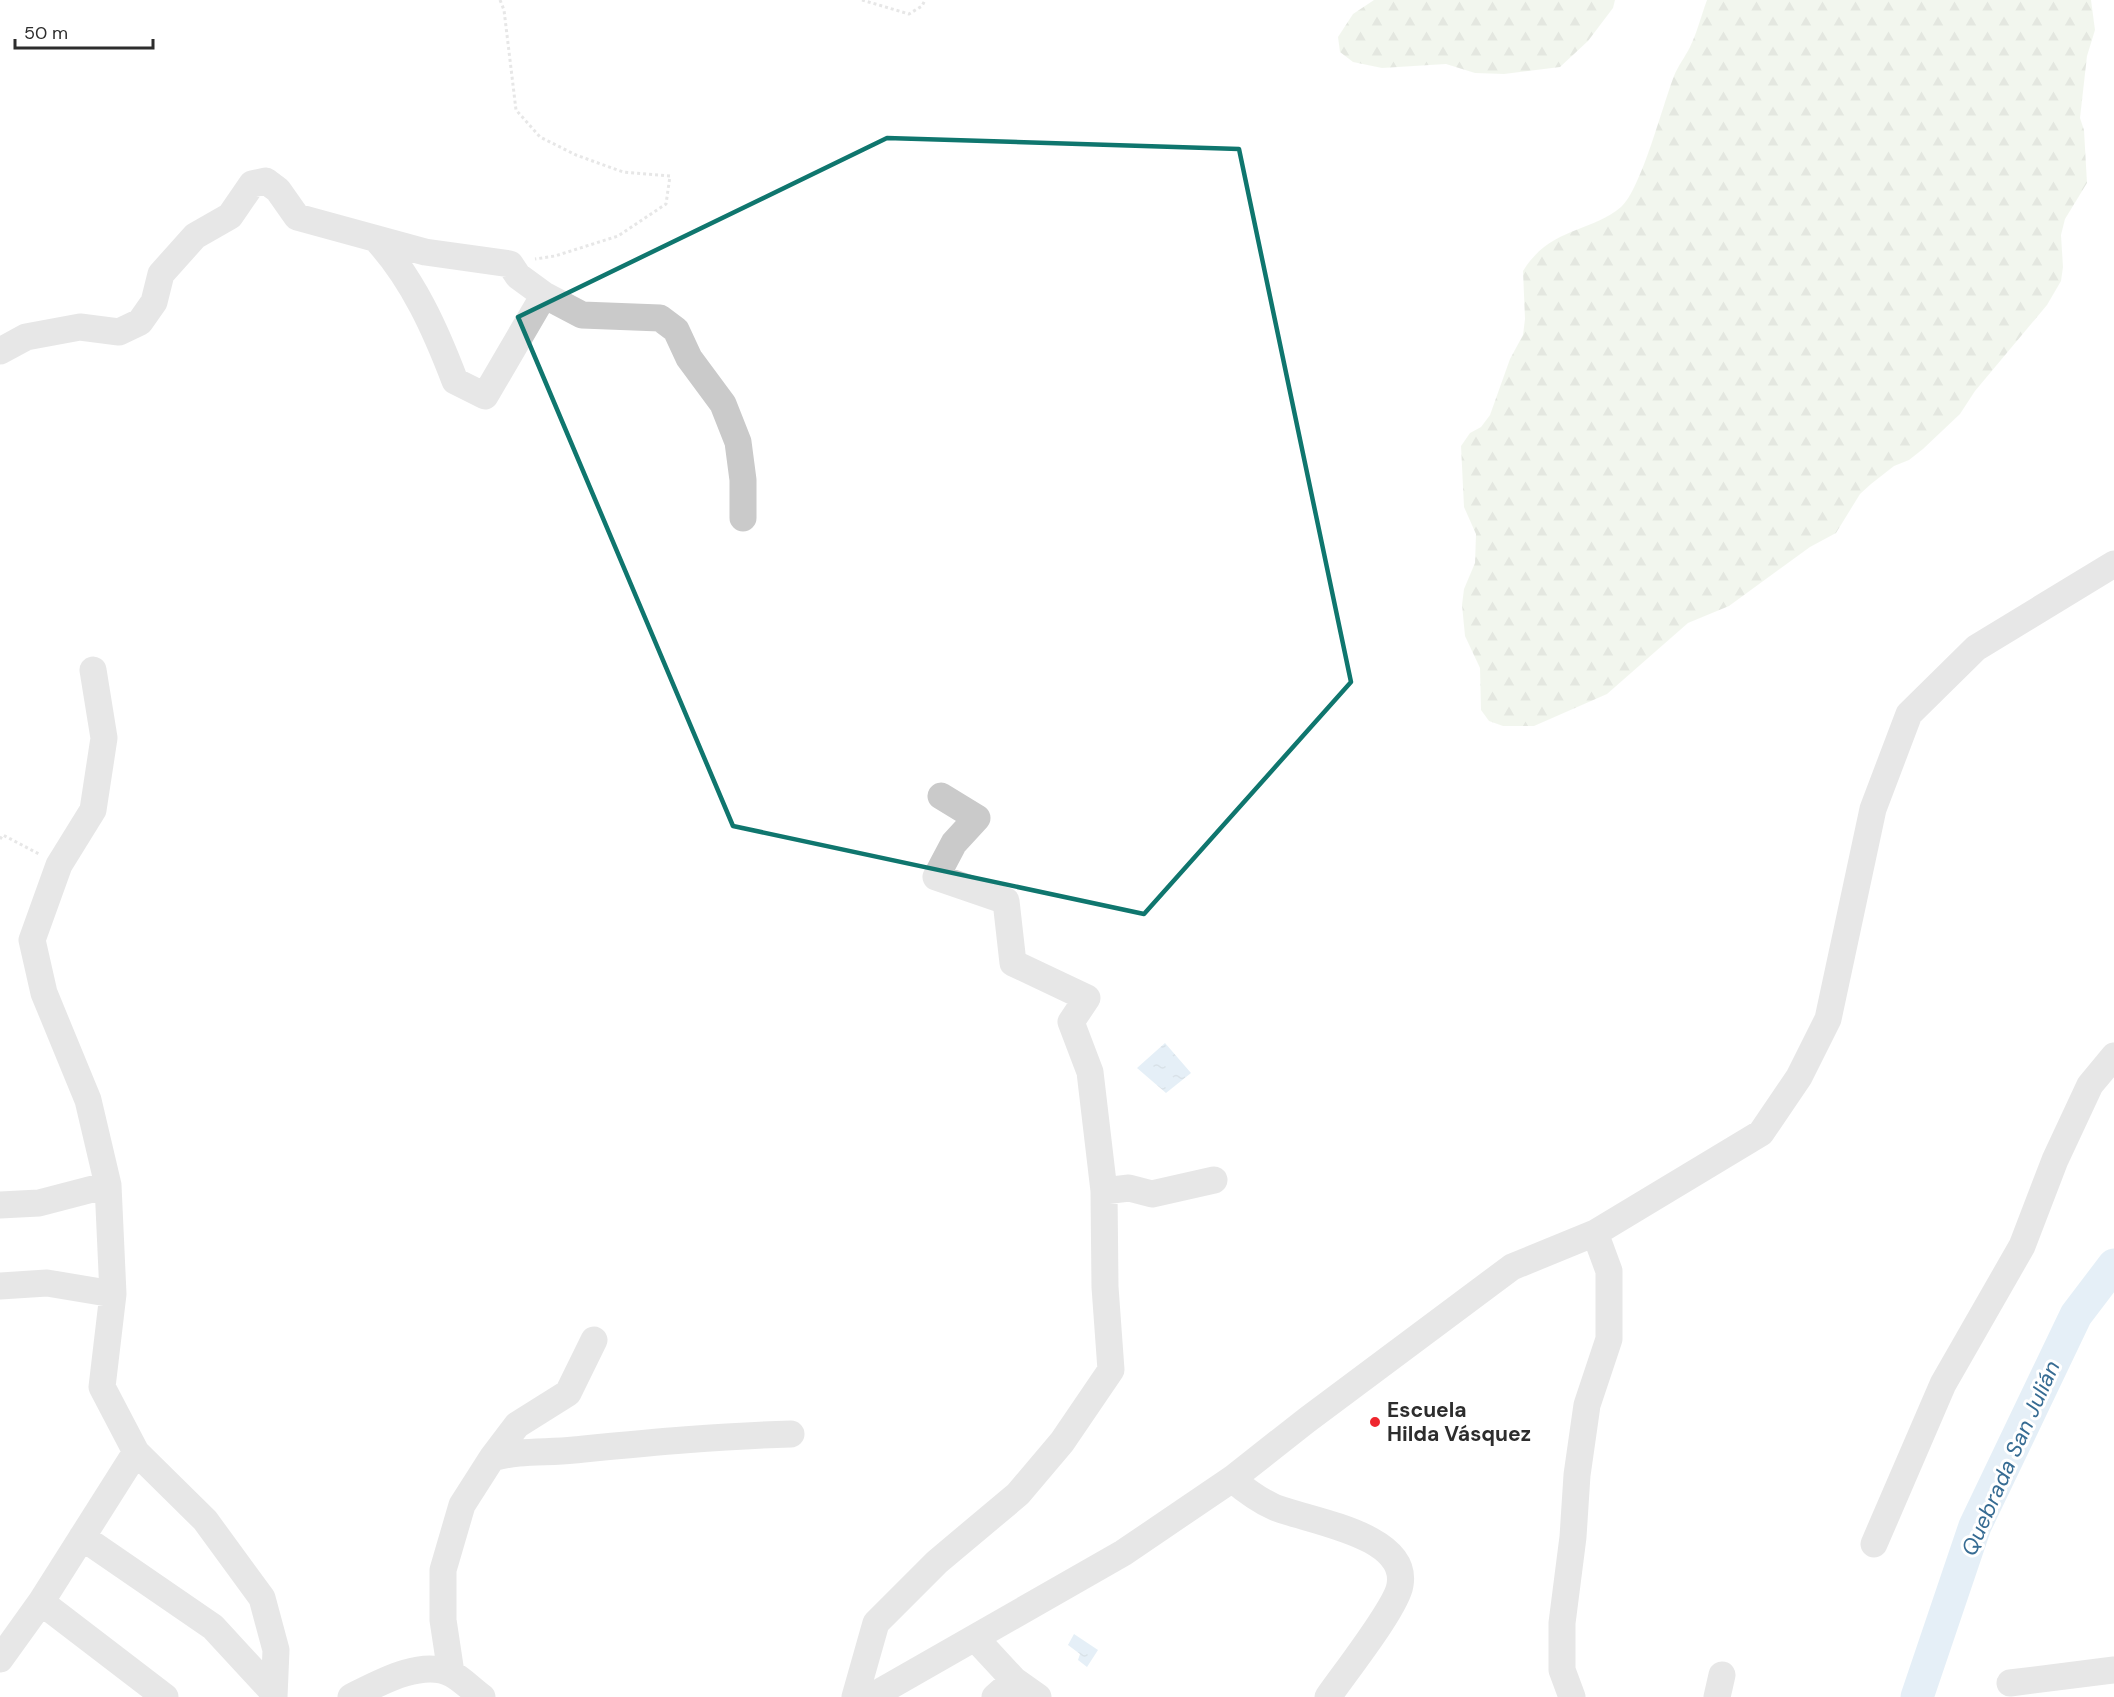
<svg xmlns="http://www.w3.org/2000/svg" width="2114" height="1697" font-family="'DM Sans',sans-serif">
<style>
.forest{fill:url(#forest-firs)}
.water{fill:url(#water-ripples)}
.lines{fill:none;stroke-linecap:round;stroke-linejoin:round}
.river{stroke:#c5dced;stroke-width:33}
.path{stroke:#cacaca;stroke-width:3;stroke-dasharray:3 3;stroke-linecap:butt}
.minor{stroke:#cacaca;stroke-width:27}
.marked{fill:none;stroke:#0f766e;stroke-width:4.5;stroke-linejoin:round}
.poi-dot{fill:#ee262e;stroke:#fff;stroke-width:2}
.labels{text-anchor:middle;stroke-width:6;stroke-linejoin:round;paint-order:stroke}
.poi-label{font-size:21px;font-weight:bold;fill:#2d2d2d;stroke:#fff;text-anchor:start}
.water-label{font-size:22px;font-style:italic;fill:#376c93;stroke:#fff}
</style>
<defs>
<pattern id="forest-firs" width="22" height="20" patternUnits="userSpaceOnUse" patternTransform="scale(1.5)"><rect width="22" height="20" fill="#e3ecda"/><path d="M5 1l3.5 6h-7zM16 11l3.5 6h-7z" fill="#c3cbbb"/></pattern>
<pattern id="water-ripples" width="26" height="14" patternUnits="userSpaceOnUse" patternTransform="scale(1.5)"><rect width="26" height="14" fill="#c5dced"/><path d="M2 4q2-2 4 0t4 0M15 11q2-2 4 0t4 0" fill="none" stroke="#aabdcc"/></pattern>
</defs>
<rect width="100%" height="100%" fill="#fff"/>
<path class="forest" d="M 1374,0 L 1615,0 L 1613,8 L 1588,41 L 1560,67 L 1504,74 L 1475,73 L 1446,64 L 1382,68 L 1353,62 L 1340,52 L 1338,37 L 1353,14 Z
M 1707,0 L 2091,0 L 2095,30 L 2087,56 L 2080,118 L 2084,130 L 2087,183 L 2065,219 L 2061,235 L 2063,267 L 2061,281 L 2047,305 L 1975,391 L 1960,414 L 1923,449 L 1909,460 L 1894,466 L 1871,484 L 1860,494 L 1836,533 L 1810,547 L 1729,606 L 1688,623 L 1607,694 L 1534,726 L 1503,726 L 1489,721 L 1481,710 L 1480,668 L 1465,636 L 1462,605 L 1464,589 L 1475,563 L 1476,534 L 1464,507 L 1461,446 L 1470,433 L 1481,427 L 1490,415 L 1510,359 L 1523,335 L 1525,319 L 1523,271 C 1550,227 1590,233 1621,207 C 1641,190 1663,104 1674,76 C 1678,66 1685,57 1690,47 C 1697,33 1701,16 1707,0 Z"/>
<path class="water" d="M 1165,1043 L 1191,1073 L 1166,1093 L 1137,1068 Z
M 1074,1634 L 1098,1650 L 1087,1667 L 1078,1660 L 1080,1654 L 1068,1645 Z"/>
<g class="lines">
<path class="river" d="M 1917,1697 L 1975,1526 L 2076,1315 L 2114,1265"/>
<path class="path" d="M 500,0 L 504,10 L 516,110 L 540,137 L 576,155 L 623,172 L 670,176 L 666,204 L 618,236 L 555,256 L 535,259
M 862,0 L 909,14 L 922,6 L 925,0
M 0,839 L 3,835 L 39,854"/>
<path class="minor" d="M 544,295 L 582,315 L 660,318 L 676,330 L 689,358 L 723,404 L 738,442 L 743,480 L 743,518
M 0,351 L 26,337 L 80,327 L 119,332 L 140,322 L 154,302 L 161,274 L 195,236 L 230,216 L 252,184 L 266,181 L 278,190 L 297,217 L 425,252 L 510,264 L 518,276 L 544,295 L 485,396 L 455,381 C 436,331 413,279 376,239
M 93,670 L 104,738 L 93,810 L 59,865 L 32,940 L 44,993 L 88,1100 L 108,1185 L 113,1294 L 102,1387 L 136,1452 L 205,1520 L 262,1598 L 276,1650 L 274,1697
M 1104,1191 L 1129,1188 L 1152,1194 L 1214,1180
M 0,1205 L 39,1203 L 108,1185
M 0,1286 L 47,1283 L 113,1294
M 492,1458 C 520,1450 546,1453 574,1450 C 647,1443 718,1436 791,1434
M 1232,1479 C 1245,1490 1258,1500 1274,1507 C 1308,1521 1409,1534 1400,1585 C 1397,1607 1343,1675 1328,1697
M 82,1537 L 213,1627 L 273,1692
M 1874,1544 L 1943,1384 L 2022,1246 L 2055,1160 L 2090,1085 L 2114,1056
M 41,1602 L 165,1697
M 976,1639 L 1014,1680 L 1038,1697
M 0,1659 L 41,1602 L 136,1452
M 451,1673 L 443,1620 L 443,1570 L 462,1505 L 492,1458 L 517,1425 L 568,1393 L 594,1340
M 2010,1683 L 2114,1670
M 351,1697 C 377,1684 422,1658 452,1674 C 463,1680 472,1690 482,1697
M 855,1697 L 876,1623 L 937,1562 L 1018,1494 L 1062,1442 L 1111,1370 L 1105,1287 L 1104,1191 L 1090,1072 L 1071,1022 L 1087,998 L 1013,963 L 1006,901 L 936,877 L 954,843 L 977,818 L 941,796
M 871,1697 L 1123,1553 L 1232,1479 L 1307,1420 L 1512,1267 L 1595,1233 L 1761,1133 L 1799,1077 L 1828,1019 L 1873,809 L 1909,714 L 1976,648 L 2114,564
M 995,1697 L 1014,1680
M 1572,1697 L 1562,1670 L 1562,1623 L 1573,1537 L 1577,1475 L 1587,1405 L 1609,1339 L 1609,1271 L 1595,1233
M 1717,1697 L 1722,1675"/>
</g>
<path d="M0 0H2114V1697H0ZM 887,138 L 1239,149 L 1351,682 L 1144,914 L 733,826 L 518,317 Z" fill="#fff" fill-opacity=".55" fill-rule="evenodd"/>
<path class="marked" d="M 887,138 L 1239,149 L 1351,682 L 1144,914 L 733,826 L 518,317 Z"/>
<circle class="poi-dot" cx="1375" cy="1422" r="6"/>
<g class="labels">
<g class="poi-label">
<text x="1387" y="1417">Escuela<tspan x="1387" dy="24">Hilda Vásquez</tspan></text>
</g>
<g class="water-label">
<text transform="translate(2010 1458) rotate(-66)" y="8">Quebrada San Julián</text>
</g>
</g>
<path d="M15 39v9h138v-9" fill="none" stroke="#2d2d2d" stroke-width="3"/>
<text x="24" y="39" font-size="18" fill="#2d2d2d" stroke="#ffffff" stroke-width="4.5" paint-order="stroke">50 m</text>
</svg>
